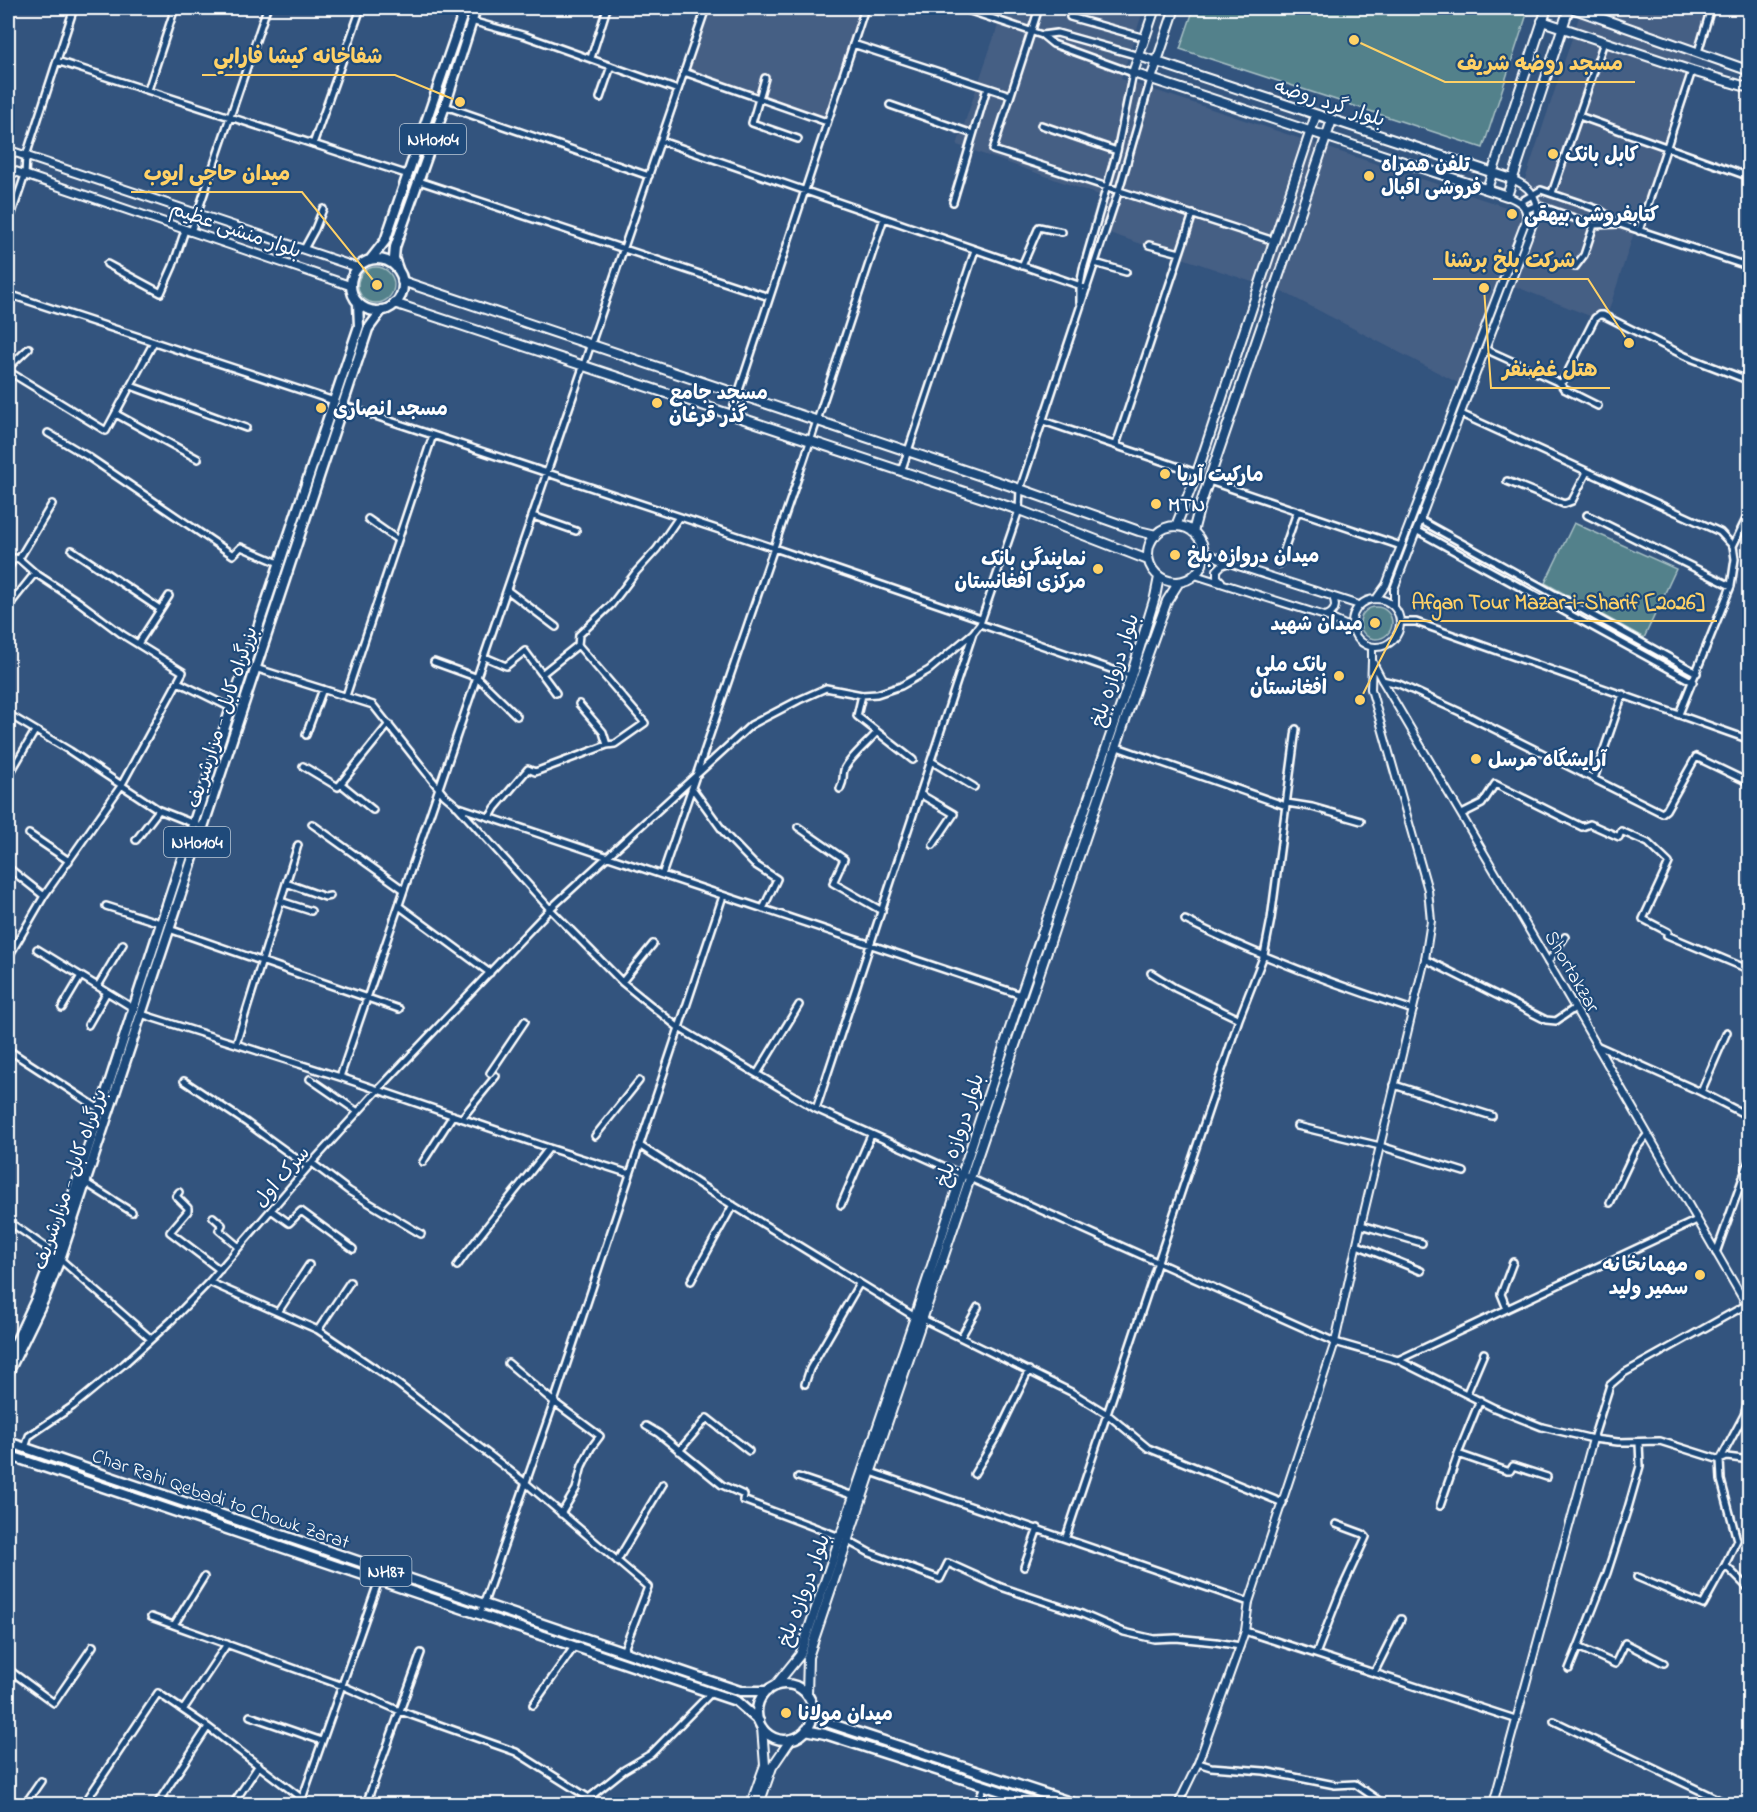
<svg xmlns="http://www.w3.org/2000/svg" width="1757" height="1812" font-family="'Indie Flower','Playpen Sans Arabic',sans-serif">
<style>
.built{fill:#455e84}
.green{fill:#52818b;stroke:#a8c0c5;stroke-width:1.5}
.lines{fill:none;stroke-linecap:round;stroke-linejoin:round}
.minor-casing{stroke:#fff;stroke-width:10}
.tertiary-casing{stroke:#fff;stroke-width:10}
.secondary-casing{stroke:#fff;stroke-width:11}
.primary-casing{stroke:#fff;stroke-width:12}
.trunk-casing{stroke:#fff;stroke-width:13}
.minor{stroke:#1f4a7a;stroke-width:5}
.tertiary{stroke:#1f4a7a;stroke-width:6}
.secondary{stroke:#1f4a7a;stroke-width:7}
.primary{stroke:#1f4a7a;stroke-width:8}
.trunk{stroke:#1f4a7a;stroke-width:8}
.poi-dot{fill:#ffd166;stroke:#1f4a7a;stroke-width:2}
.labels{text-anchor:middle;stroke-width:4.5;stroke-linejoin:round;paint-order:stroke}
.shield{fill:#1f4a7a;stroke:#bcc9d7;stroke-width:1.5}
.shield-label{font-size:18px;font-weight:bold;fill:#fff}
.street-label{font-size:20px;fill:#fff;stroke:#1f4a7a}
.poi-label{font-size:20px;font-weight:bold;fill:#fff;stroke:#1f4a7a;text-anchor:start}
.leader{fill:none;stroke:#ffd166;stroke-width:2}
.callout-dot{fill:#ffd166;stroke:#1f4a7a;stroke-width:2}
.callout-label{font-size:21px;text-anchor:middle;font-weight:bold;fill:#ffd166;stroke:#1f4a7a;stroke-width:4.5;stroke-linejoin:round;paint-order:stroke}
</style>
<rect width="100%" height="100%" fill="#33547e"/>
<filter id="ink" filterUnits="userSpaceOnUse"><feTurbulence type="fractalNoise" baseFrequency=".0167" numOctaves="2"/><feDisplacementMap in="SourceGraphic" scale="12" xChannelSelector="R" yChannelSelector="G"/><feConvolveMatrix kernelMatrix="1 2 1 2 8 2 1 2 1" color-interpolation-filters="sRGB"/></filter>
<g filter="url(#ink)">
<path class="built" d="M 706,8 L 865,8 L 827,122 L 684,72 Z
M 1004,8 L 1144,8 L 1121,79 L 1515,210 L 1582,8 L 1707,8 L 1605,322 L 1501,281 L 1460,384 L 1287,294 L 1089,226 L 1099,195 L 957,145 Z"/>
<path class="green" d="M 1194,8 L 1529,8 L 1483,148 L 1180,49 Z
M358 285a18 18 0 1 1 36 0a18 18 0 1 1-36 0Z
M 1574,523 L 1676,569 L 1644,638 L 1545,583 Z
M1360 623a16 16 0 1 1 32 0a16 16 0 1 1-32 0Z"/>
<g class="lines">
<g class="minor-casing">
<path id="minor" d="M 961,8 L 1042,35 L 1053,44 L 1133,73 L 1117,151 L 1083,269 L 1080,286 L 1080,303
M 1039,8 L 993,150 L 1274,241
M 1070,17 L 1145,38
M 471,21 L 526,36 L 678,90
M 1042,35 L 1057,33 L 1139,56
M 853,44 L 1010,95
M 1698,52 L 1711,8
M 591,58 L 607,8
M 57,61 L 409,175
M 1746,70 L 1750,61
M 684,72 L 827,122
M 765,78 L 752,123 L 798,139
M 148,90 L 175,8
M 600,98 L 611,66
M 890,105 L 973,134
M 445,106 L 649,176
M 1579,116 L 1750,177
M 1041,125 L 1117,151
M 661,141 L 1087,288
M 313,144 L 361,8
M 419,181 L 769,297
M 1552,193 L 1604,42
M 953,202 L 987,88
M 1520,202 L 1541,190 L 1600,210 L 1620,224 L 1750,267
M 1526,210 L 1537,205 L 1594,225 L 1618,224
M 8,225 L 25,175 L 26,156 L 74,8
M 1639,231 L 1692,71
M 191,232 L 267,8
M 1149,245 L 1180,253
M 304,249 L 315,229 L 323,209
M 1095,263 L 1126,272
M 107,264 L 161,293 L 173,266 L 185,230
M 1022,266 L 1039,227 L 1062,232
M 1575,267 L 1584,255 L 1594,225
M 8,294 L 334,401
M 1485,349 L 1560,383 L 1564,389 L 1598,406
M 8,368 L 29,348
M 8,371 L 106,431 L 154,342
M 1560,383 L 1563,381 L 1595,318 L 1599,315 L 1603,315 L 1685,356 L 1750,381
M 131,386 L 246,428
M 342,405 L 774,548 L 981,619
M 116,414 L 198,459
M 1461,414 L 1720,532 L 1733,546
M 731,415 L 865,8
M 1043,421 L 1197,473
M 48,433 L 87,456 L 233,555 L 241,547 L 279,563
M 1116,445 L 1193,214
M 901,472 L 975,250
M 1209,481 L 1401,546
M 1507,481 L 1564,504 L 1572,501 L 1587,472
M 1587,515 L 1731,586
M 533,516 L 576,531
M 368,519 L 398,540
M 1420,520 L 1697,673
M 1416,530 L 1693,682
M 72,550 L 160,609
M 1279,564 L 1297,512
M 8,569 L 14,558 L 19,559 L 52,504
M 507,590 L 556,627
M 8,607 L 35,573
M 1400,622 L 1416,622 L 1750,740
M 980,624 L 1131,676
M 138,644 L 169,596
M 485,657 L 506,666 L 525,651 L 556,693
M 434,662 L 478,678 L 517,716
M 255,668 L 373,705 L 444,795 L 456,805 L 550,909 L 622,982 L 679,1028 L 816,1109 L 1335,1342 L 1398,1360 L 1697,1220
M 543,673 L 578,645
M 1382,680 L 1399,684 L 1460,712 L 1662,813 L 1666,810 L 1696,757 L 1750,783
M 178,682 L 231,708
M 862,695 L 857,716 L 913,760
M 346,696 L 433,435
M 579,704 L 603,732 L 607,745
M 8,714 L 70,751 L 159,810 L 202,827
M 1679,714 L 1731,586 L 1735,559 L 1733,546 L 1748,515
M 306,735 L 323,689
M 1117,747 L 1286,806
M 931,761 L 974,787
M 303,766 L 338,787 L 389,724
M 8,777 L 35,731
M 1594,779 L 1623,694
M 341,784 L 373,810
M 692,788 L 726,835 L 754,864 L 777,879 L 763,909
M 840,789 C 845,779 842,778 844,770 C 848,759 869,742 877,732
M 920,794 L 954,814 L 933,845
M 1287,803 L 1312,807 L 1361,821
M 456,806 L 1021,995
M 1462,814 L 1482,804 L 1495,784 L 1582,827 L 1590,824 L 1619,837 L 1621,831 L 1648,843 L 1669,863 L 1643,919 L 1668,932 L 1667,935 L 1750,970
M 490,817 L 495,808 L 528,769 L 535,772 L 607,745 L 615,744 L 645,723 L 578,645 L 579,635 L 611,605 L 636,572 L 657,549 L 679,517
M 312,824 L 404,890
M 798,827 L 844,859 L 833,883 L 882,911
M 29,834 L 69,861
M 136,840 L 159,810
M 10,869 L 44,896
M 662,875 L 805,457 L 884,218
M 286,883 L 325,897 L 330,896
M 280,901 L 311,911
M 106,906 L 160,923
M 399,906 L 490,973
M 1185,920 C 1258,956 1336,985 1413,1010
M 169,929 L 399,1009
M 37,949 L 133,1008
M 8,958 L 44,896 L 121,786 L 183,672 L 123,635 L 79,602 L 35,573 L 19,559
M 1425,959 L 1546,1020 L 1556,1021 L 1575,1008
M 1548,962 L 1565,937
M 1151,973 L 1175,988 L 1239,1019
M 622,982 L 653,944
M 98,986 L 123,944
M 62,1008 L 81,976
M 141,1014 L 340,1077 L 549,1148 L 630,1174
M 88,1025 L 107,992
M 236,1044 L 298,845
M 1596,1045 L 1701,1092 L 1750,1117
M 10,1051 L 101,1110
M 490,1073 L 525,1021
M 757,1074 L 799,1005
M 340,1077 C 464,721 584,364 706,8
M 310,1079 L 358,1112
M 184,1081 L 247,1123 L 308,1167
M 1394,1085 L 1492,1116
M 1701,1092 L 1727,1032
M 816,1109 L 973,633 L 980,624 L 1019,510 L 1020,489 L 1119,190 L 1151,79
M 462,1118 L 496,1076
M 1297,1126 L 1380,1146 L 1464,1172
M 595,1136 L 639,1081
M 639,1145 L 708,1190 L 915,1317
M 423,1162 L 453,1115
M 312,1163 L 349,1191 L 421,1234
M 86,1183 L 132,1212
M 179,1192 L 176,1196 L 188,1208 L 188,1211 L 170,1232 L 220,1270
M 1610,1203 L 1635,1150 L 1647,1135
M 841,1205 L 871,1135
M 271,1210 L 289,1223 L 301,1211 L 353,1249
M 213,1217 L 222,1225 L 219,1230 L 239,1247
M 8,1221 L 54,1253
M 1361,1225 L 1422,1243
M 1357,1245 L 1421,1271
M 1716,1253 L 1750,1158
M 60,1259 L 151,1339
M 457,1266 C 486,1225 519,1188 549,1148
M 691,1281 L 733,1205
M 209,1282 L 318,1330 L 398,1384 L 527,1484 L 648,1587 L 623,1652
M 1507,1309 L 1501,1294 L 1513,1262
M 278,1312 L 309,1265
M 923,1319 L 1071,1392 L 1107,1414 L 1148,1448 L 1283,1503
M 318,1330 L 350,1282
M 961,1337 L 978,1307
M 1398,1360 L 1494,1408 L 1542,1427 L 1593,1439 L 1610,1385 L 1624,1373 L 1746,1305
M 508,1363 L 554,1402 L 600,1436 L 591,1448 L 582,1466 L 576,1489 L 561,1514
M 805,1384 L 810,1369 L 859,1284
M 1467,1393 L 1484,1353
M 1750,1396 L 1744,1415 L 1720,1460 L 1721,1480 L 1737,1540 L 1725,1565 L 1750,1590
M 646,1426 L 658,1433 L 722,1485 L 744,1495 L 743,1500 L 840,1537
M 1593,1439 L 1618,1442 L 1660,1441 L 1720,1460 L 1727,1457 L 1750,1460
M 1639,1443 L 1640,1466 L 1628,1508 L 1607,1573 L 1578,1647 L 1615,1664 L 1625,1643 L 1664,1663
M 25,1448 L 29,1436 L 73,1406 L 124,1364 L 171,1321 L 209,1282 L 308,1167 L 377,1091 L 550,909 L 751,725 L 799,700 L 826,688 L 862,695 L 877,694 L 901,686 L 929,670 L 973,633
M 679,1451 L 707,1418 L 749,1451
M 1458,1454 L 1507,1471 L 1510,1471 L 1513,1466 L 1547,1477
M 871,1472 L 1249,1602
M 974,1474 L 997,1436 L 1029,1370
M 798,1477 L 854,1496
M 1440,1506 L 1458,1454 L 1480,1400
M 1066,1537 L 1239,1019 L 1264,955 L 1271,919 L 1296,729
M 848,1541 L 870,1553 L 940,1579 L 948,1563 L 1001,1587 L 1082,1614 L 1124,1632 L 1154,1639 L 1176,1638 L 1216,1642 L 1240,1646
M 617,1561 L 663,1484
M 1024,1567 L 1038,1528
M 1637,1577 L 1703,1605 L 1725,1565
M 480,1614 L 554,1402 L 723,896
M 151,1617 L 343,1686 L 400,1711 L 516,1752 L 589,1798 L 624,1770 L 651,1754 L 711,1693
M 174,1625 L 204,1577
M 1245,1631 L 1515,1719
M 1316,1654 L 1340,1593 L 1366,1537 L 1363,1534 L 1336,1524
M 8,1669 L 54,1703 L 93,1646
M 1569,1669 L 1578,1647
M 1374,1673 L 1401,1619
M 533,1705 L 574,1647
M 183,1710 L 227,1644
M 250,1716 L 322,1741
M 1554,1721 L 1728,1804
M 1198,1763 L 1211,1767 L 1264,1771 L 1335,1785 L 1355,1784 L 1384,1804
M 302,1799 L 379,1580
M 25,1804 L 41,1781
M 84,1804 L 158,1693 L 208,1727 L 309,1804
M 157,1804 L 208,1727
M 233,1804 L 259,1765
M 366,1804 L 421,1653
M 977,1804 L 984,1786"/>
</g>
<g class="tertiary-casing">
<path id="tertiary" d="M 1203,551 L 1229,563 L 1359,605
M 1195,575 L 1325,616 L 1352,628
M 1221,581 L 1217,577 L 1217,570 L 1222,565 L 1228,563
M1352 623a24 24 0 1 1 48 0a24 24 0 1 1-48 0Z
M 1376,599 L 1386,585 L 1526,220 C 1528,205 1519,201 1507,196
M 1394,606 L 1394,589 L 1537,213 C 1537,194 1528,186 1512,179
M 1325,616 C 1335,613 1337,606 1333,597
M 1372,647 L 1372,661 L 1382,680 L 1575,1008 L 1750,1311
M 1178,1804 L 1198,1763 L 1240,1646 L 1245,1631 L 1249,1602 L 1335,1342 L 1361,1225 L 1425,959 L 1431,921 L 1428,890 L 1371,689 L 1372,661
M 1493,1804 L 1593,1439"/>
</g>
<g class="secondary-casing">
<path id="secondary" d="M 8,150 L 356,267
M 8,169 L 351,286"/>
</g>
<g class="primary-casing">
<path id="primary" d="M 1155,8 L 1133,73 L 1507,196 L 1569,8
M 1572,8 L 1750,71
M 1542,21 L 1692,71 L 1750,88
M 1139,56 L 1512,179
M 1151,79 L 1175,8
M 1487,189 L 1547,8
M 402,281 L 1020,489 L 1139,531 L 1156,535
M 394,303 L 1019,510 L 1148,560
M 1176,526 L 1197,473 L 1316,115
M1148 554a28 28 0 1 1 56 0a28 28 0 1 1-56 0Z
M 1193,532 L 1199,509 L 1332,120
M 775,1686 L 800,1655 L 915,1317 L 1021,995 L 1131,676 L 1155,597 L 1159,577
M 807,1695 L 808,1657 L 1139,679 L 1167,601 L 1179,582
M 751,1804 L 765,1765 L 762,1728
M 759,1804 L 772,1767 L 791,1739"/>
</g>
<g class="trunk-casing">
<path id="trunk" d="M351 285a26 26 0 1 1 52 0a26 26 0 1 1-52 0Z
M 370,260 L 385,241 L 465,8
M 398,269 L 394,258 L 395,247 L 445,106 L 476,8
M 8,1359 L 37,1297 L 54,1253 L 231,708 L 359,326 L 358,303
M 8,1373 L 44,1299 L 60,1259 L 368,329 L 382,310
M 8,1442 L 719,1684 L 740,1691 L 767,1691
M 8,1455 L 736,1701 L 759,1721
M757 1712a28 28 0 1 1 56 0a28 28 0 1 1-56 0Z
M 813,1712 L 829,1723 L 1076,1804
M 806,1730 L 825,1734 L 1041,1804"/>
</g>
<use href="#minor" class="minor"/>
<use href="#tertiary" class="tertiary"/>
<use href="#secondary" class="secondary"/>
<use href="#primary" class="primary"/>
<use href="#trunk" class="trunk"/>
</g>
</g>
<g class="poi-dot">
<circle cx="1553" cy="154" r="6"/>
<circle cx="1369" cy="176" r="6"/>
<circle cx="1512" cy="214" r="6"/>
<circle cx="657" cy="403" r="6"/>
<circle cx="321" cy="408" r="6"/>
<circle cx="1165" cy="474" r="6"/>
<circle cx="1156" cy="504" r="6"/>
<circle cx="1175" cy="555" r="6"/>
<circle cx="1098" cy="569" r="6"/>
<circle cx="1375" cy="623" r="6"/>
<circle cx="1339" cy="676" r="6"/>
<circle cx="1476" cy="759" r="6"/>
<circle cx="1700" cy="1275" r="6"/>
<circle cx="786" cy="1713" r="6"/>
</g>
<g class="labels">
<g class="shield">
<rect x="400" y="124" width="66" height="30" rx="4.5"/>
<rect x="164" y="827" width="66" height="30" rx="4.5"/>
<rect x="360.5" y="1556" width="51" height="30" rx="4.5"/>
</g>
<g class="shield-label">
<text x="433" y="145">NH0104</text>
<text x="197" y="848">NH0104</text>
<text x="386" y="1577">NH87</text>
</g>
<g class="street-label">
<text transform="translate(1330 102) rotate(18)" y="7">بلوار گرد روضه</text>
<text transform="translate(236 229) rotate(19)" y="7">بلوار منشی عظیم</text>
<text transform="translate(1114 670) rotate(-72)" y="7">بلوار دروازه بلخ</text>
<text transform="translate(221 717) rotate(-72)" y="7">بزرگراه کابل - مزارشریف</text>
<text transform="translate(1573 971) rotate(60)" y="7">Shortakzar</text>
<text transform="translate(959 1130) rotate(-72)" y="7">بلوار دروازه بلخ</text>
<text transform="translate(281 1176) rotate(-49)" y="7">سرک اول</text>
<text transform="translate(69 1179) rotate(-71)" y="7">بزرگراه کابل - مزارشریف</text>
<text transform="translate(221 1498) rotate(19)" y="7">Char Rahi Qebadi to Chowk Zarat</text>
<text transform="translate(803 1590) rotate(-70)" y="7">بلوار دروازه بلخ</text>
</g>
<g class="poi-label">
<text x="1565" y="161">کابل بانک</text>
<text x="1381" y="171">تلفن همراه<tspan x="1381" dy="23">فروشی اقبال</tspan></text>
<text x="1524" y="221">کتابفروشی بیهقی</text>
<text x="669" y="399">مسجد جامع<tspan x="669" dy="23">گذر قرغان</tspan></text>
<text x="333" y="415">مسجد انصاری</text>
<text x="1177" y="481">مارکیت آریا</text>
<text x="1168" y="511">MTN</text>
<text x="1187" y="562">میدان دروازه بلخ</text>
<text x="1086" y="565" text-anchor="end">نمایندگی بانک<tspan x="1086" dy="23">مرکزی افغانستان</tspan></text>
<text x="1363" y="630" text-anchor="end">میدان شهید</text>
<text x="1327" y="671" text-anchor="end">بانک ملی<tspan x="1327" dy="23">افغانستان</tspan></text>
<text x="1488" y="766">آرایشگاه مرسل</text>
<text x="1688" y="1271" text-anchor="end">مهمانخانه<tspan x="1688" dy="23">سمیر ولید</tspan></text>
<text x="798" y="1720">میدان مولانا</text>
</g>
</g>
<path class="leader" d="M460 102L395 75H202M1354 40L1445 82H1635M377 285L302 192H131M1629 343L1588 279H1433M1484 288L1491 388H1610M1360 700L1400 621H1717"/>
<g class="callout-dot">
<circle cx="460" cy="102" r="6"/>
<circle cx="1354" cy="40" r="6"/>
<circle cx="377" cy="285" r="6"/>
<circle cx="1629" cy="343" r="6"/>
<circle cx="1484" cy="288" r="6"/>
<circle cx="1360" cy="700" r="6"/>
</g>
<g class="callout-label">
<text x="298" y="63">شفاخانه كيشا فارابي</text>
<text x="1540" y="70">مسجد روضه شریف</text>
<text x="217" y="180">میدان حاجی ایوب</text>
<text x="1510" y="267">شرکت بلخ برشنا</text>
<text x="1550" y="376">هتل غضنفر</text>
<text x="1558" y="609">Afgan Tour Mazar-i-Sharif [2026]</text>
</g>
<rect width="1757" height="1812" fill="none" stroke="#1f4a7a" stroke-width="30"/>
<rect x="15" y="15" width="1727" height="1782" fill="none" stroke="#fff" stroke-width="2" filter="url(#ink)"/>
</svg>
